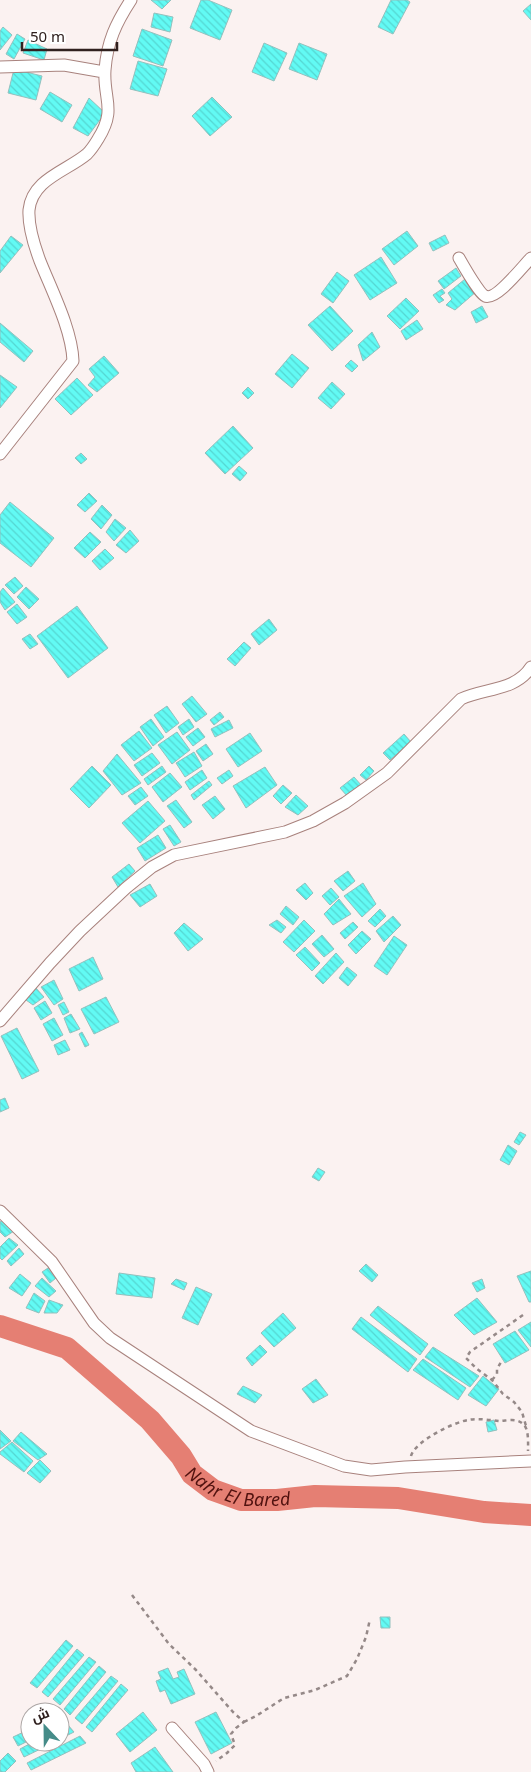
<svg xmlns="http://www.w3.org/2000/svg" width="531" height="1772" font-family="'Noto Sans',Cairo,sans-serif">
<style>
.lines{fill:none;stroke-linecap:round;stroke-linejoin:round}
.river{stroke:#e57f73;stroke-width:22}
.building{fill:url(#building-back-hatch);stroke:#94c0bd}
.street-casing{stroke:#a8827d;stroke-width:13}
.path{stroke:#958988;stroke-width:2.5;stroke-dasharray:4 4;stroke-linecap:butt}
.street{stroke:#fff;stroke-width:11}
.labels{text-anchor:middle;stroke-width:4;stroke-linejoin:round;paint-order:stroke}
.water-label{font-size:18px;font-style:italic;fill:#51120f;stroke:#fff}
</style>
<defs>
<pattern id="building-back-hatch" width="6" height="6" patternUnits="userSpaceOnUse" patternTransform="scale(1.25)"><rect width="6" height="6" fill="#62faf4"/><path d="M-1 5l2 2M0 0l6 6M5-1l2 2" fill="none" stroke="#55d6d1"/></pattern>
</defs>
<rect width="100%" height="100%" fill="#fbf2f1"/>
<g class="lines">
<path class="river" id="s1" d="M 0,1326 L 67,1348 L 150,1420 L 181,1456 L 192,1474 L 213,1490 L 241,1500 L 277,1500 L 315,1496 L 398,1498 L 484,1512 L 531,1515"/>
</g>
<path class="building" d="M 151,0 L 171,0 L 162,9 Z
M 201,0 L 208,0 L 232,10 L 220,40 L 190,28 Z
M 391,0 L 407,0 L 410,2 L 393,34 L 378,27 Z
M 531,4 L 531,20 L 523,11 Z
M 154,13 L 173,17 L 170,32 L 151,27 Z
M 3,27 L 12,35 L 0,50 L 0,31 Z
M 142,29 L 172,40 L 163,66 L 133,56 Z
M 17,34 L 25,39 L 14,59 L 6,54 Z
M 28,40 L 47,49 L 44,60 L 23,53 Z
M 264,43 L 287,53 L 274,81 L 252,72 Z
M 299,43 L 327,54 L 317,80 L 289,69 Z
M 138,61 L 167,69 L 158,96 L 130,89 Z
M 14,69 L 42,76 L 36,100 L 8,93 Z
M 50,92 L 72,105 L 62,122 L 40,109 Z
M 212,97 L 232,117 L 210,136 L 192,116 Z
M 89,98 L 105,113 L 88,136 L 73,128 Z
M 407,231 L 418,246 L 394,265 L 382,249 Z
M 445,235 L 449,243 L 433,251 L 429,243 Z
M 11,236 L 23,245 L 0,273 L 0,251 Z
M 381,257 L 397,283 L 370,300 L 354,275 Z
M 456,268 L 461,276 L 444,289 L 438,281 Z
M 337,272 L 349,281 L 333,303 L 321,294 Z
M 465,279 L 477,291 L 455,310 L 446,305 L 452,299 L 448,293 Z
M 442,289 L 445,293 L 440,296 L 444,300 L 439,303 L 433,295 Z
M 406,298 L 419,311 L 400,329 L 387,316 Z
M 330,306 L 353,331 L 332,351 L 308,325 Z
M 482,306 L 488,317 L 476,323 L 471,312 Z
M 417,320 L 423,329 L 406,340 L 401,331 Z
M 0,323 L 33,351 L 24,362 L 0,342 Z
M 372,332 L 380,347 L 363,361 L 358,345 Z
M 292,354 L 309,368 L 292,388 L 275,374 Z
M 104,356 L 119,373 L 97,392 L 88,385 L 95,377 L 89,369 Z
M 351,360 L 358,366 L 352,372 L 345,366 Z
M 0,375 L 17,387 L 0,408 Z
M 77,378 L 93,395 L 71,415 L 55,399 Z
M 332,382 L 345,394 L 331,409 L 318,398 Z
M 248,387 L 254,393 L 248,399 L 242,393 Z
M 233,426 L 253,448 L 225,474 L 205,453 Z
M 81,453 L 87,459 L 81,464 L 75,458 Z
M 239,466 L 247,473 L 240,481 L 232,474 Z
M 89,493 L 97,501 L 85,512 L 77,505 Z
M 10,502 L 54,538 L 31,567 L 0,543 L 0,515 Z
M 102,505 L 112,515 L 101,529 L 91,519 Z
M 115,519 L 126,528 L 114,541 L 106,532 Z
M 130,530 L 139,541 L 126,553 L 116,545 Z
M 90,532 L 101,542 L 85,558 L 74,548 Z
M 105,549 L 114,558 L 100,570 L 92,561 Z
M 15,577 L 23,586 L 14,594 L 5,585 Z
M 26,587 L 39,599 L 29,609 L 17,597 Z
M 3,588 L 15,602 L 5,610 L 0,602 L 0,592 Z
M 17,604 L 27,617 L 17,624 L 7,612 Z
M 77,606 L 108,648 L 68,678 L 37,636 Z
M 269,619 L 277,630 L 259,645 L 251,634 Z
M 30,634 L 38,644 L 30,649 L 22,639 Z
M 244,642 L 251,648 L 235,666 L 227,659 Z
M 192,696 L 207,714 L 196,722 L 182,704 Z
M 167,706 L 179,723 L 166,733 L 154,715 Z
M 220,712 L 224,717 L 214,725 L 210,720 Z
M 151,719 L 164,737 L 153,746 L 140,727 Z
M 189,719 L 194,727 L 183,735 L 178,727 Z
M 229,720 L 233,728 L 215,737 L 211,729 Z
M 198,728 L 205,737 L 193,746 L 186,737 Z
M 139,731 L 152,748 L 134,761 L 121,745 Z
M 177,732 L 190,750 L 172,764 L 158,745 Z
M 250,733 L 262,751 L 238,767 L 226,749 Z
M 404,734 L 411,742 L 390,760 L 383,753 Z
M 206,744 L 213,754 L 203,761 L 196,751 Z
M 194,752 L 202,766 L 185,777 L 176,763 Z
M 152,753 L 160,763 L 142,776 L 134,765 Z
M 117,754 L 141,783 L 122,795 L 103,771 Z
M 92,766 L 111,785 L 89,808 L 70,789 Z
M 162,766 L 166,772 L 148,785 L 144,779 Z
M 369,766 L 374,771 L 366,780 L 360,775 Z
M 265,767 L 277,785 L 246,808 L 233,786 Z
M 202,770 L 207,778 L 190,790 L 185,782 Z
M 229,770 L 233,776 L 222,784 L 217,778 Z
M 170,773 L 182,787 L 163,802 L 152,787 Z
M 354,777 L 362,786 L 348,797 L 340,788 Z
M 209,781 L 212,785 L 194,800 L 191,795 Z
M 283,785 L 292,793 L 281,804 L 273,796 Z
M 141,787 L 148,796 L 135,805 L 128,796 Z
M 296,795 L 308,806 L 298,815 L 285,807 Z
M 215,796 L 225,809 L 213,819 L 202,805 Z
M 176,800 L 192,822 L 184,828 L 167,806 Z
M 148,801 L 165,821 L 140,843 L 122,823 Z
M 170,825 L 181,842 L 174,846 L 163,829 Z
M 158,835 L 166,848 L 145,861 L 137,848 Z
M 129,864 L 135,871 L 118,887 L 112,877 Z
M 348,871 L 355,881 L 343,891 L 334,881 Z
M 305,883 L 313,893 L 306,900 L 296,890 Z
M 363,883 L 376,904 L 362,917 L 344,896 Z
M 150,884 L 157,896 L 140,907 L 130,895 Z
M 331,888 L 339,897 L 330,905 L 322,896 Z
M 339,899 L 351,914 L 333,925 L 324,914 Z
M 286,906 L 299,917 L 293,925 L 280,914 Z
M 380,909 L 386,916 L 375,927 L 368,921 Z
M 393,916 L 401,925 L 384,942 L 376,931 Z
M 277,920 L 286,927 L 281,933 L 269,925 Z
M 304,920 L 315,931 L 294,952 L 283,942 Z
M 353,922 L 358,927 L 345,939 L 340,933 Z
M 184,923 L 203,939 L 188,951 L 174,933 Z
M 362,931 L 371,939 L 356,954 L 348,945 Z
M 322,935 L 334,949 L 324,957 L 312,944 Z
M 394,936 L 407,945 L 387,975 L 374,966 Z
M 305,947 L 320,963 L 312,971 L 296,955 Z
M 336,953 L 344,962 L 323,984 L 315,976 Z
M 93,957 L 103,979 L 79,991 L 69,969 Z
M 347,967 L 357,975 L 348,986 L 339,978 Z
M 54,980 L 63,999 L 54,1005 L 41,987 Z
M 35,987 L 44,997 L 33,1005 L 26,1000 Z
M 106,997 L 119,1022 L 94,1034 L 81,1009 Z
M 45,1001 L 52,1013 L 41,1020 L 34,1008 Z
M 64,1002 L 69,1012 L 63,1015 L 58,1005 Z
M 71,1014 L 80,1029 L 70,1033 L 64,1018 Z
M 54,1018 L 63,1035 L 52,1041 L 43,1024 Z
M 17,1028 L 39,1071 L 22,1079 L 1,1036 Z
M 82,1032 L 89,1045 L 85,1047 L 79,1034 Z
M 65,1040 L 70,1050 L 58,1055 L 54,1045 Z
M 5,1098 L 9,1108 L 0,1112 L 0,1100 Z
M 520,1132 L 526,1135 L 519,1145 L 514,1142 Z
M 508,1145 L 517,1151 L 509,1165 L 500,1160 Z
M 318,1168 L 325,1172 L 319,1181 L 312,1177 Z
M 3,1220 L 14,1231 L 5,1237 L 0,1232 L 0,1222 Z
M 9,1238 L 18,1245 L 2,1260 L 0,1258 L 0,1247 Z
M 19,1248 L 24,1254 L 11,1266 L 7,1261 Z
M 366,1264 L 378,1275 L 372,1282 L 359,1271 Z
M 48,1268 L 56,1278 L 50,1283 L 42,1272 Z
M 531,1271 L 531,1302 L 529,1302 L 517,1276 Z
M 119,1273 L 155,1278 L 152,1298 L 116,1294 Z
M 20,1274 L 31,1283 L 22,1296 L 9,1288 Z
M 42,1278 L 56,1291 L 49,1297 L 35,1286 Z
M 176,1279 L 187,1283 L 184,1290 L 171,1284 Z
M 482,1279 L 485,1288 L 477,1292 L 472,1283 Z
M 196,1287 L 212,1294 L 198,1325 L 182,1318 Z
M 34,1293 L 45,1301 L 39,1313 L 26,1308 Z
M 477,1298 L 497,1322 L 474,1335 L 454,1315 Z
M 49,1300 L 63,1305 L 57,1313 L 44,1313 Z
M 378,1306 L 428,1344 L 420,1355 L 370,1315 Z
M 283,1313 L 296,1328 L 274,1347 L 261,1333 Z
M 361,1317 L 417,1359 L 408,1372 L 352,1329 Z
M 531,1322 L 531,1347 L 518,1330 Z
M 515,1331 L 529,1350 L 505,1363 L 493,1344 Z
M 260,1345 L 267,1352 L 252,1366 L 246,1358 Z
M 433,1347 L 479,1376 L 470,1387 L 425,1357 Z
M 423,1359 L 466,1388 L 458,1400 L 413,1370 Z
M 483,1376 L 499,1389 L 486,1406 L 468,1395 Z
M 316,1379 L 328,1395 L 313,1403 L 302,1389 Z
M 243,1386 L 262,1395 L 255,1403 L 237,1394 Z
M 494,1420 L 497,1430 L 488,1432 L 486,1422 Z
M 0,1430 L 11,1441 L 0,1449 Z
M 21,1432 L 47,1454 L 38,1460 L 13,1441 Z
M 12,1442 L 33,1461 L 24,1472 L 0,1454 L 0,1452 Z
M 40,1460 L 51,1471 L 40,1483 L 27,1473 Z
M 380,1617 L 390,1617 L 390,1628 L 381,1628 Z
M 66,1640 L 73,1646 L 37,1688 L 30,1683 Z
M 77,1649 L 84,1655 L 48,1697 L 42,1692 Z
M 89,1657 L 96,1662 L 60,1705 L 53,1699 Z
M 99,1666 L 106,1672 L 70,1715 L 64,1709 Z
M 168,1668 L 173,1679 L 179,1677 L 177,1672 L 184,1669 L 195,1694 L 171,1704 L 165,1690 L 160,1692 L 156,1681 L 161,1679 L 158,1672 Z
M 111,1676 L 118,1681 L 82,1724 L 75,1718 Z
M 121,1684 L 128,1690 L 92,1732 L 86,1727 Z
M 143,1712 L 157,1730 L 130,1752 L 116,1734 Z
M 216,1712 L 232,1743 L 211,1754 L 195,1722 Z
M 68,1725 L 74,1732 L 60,1739 L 60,1729 Z
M 30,1729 L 30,1740 L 18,1746 L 13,1737 Z
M 80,1736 L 86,1743 L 31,1770 L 27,1763 Z
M 33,1742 L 55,1742 L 24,1757 L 20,1749 Z
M 155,1747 L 173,1772 L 136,1772 L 131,1763 Z
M 8,1753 L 16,1761 L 5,1772 L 0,1772 L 0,1761 Z"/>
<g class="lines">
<g class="street-casing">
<path id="street" d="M 0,67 L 64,65 L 104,72
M 459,258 C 463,265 480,295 485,296 C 496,301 523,266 531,258
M 0,454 L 73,361 C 72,330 52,291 40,261 C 34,245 28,227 29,210 C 32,179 67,171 87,154 C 91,150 95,144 98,139 C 117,109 103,99 105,70 C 107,42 116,23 131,0
M 0,1021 L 50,963 L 80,931 L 126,888 L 152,867 L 174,855 L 285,832 L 313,821 L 345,803 L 387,773 L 461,699 C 484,688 516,691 531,667
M 0,1211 L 52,1262 L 94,1323 L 110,1338 L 251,1431 L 344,1466 L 371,1470 L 405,1467 L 531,1461
M 172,1728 L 204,1764 L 208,1772"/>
</g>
<path class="path" d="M 523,1315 L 470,1352 L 466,1358 L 477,1369 L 492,1380 L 503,1394 L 514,1402 L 522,1412 L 526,1426
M 492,1380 L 497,1374 L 497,1369 L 501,1362
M 411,1456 C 415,1441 454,1422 468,1420 C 478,1418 489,1420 499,1421 C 507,1421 517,1417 524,1425 C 529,1430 528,1444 528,1451
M 132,1595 L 169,1644 L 196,1670 L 233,1712 L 244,1722 L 236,1728 L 231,1734 L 235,1745 L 227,1753 L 216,1761
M 244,1722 L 256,1716 L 284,1698 L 315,1690 L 347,1676 L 357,1659 L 366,1637 L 370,1619"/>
<use href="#street" class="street"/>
</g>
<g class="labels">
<g class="water-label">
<text dy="6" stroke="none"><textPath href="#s1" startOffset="299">Nahr El Bared</textPath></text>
</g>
</g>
<g transform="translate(45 1727) rotate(338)"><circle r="24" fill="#ffffff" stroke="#aca6a5"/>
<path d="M0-4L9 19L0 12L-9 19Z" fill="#458c89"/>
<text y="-8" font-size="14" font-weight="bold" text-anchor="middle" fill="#30211f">ش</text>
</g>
<path d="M22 42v8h95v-8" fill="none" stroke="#30211f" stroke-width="2.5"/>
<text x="30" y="42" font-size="15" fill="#30211f" stroke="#ffffff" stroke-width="4" paint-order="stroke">50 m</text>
</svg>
